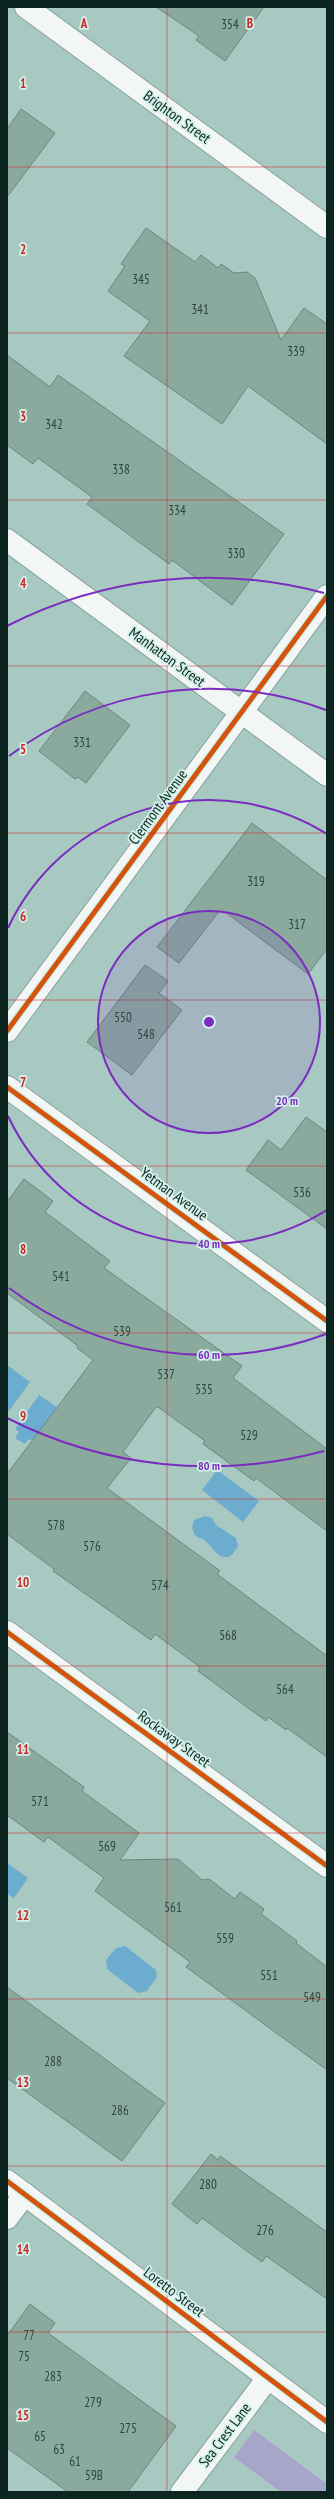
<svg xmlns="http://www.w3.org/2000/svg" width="334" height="2499" font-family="'PT Sans Narrow',sans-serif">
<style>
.green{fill:#a6a6ca}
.water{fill:#6caccf}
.building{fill:#8aaa9e;stroke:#6e857e}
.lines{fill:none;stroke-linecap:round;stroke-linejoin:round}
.minor-casing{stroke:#89a29e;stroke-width:24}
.minor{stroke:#f2f7f6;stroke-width:22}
.cycleway-casing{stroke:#d3f0e9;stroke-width:8}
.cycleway{stroke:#d2540e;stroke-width:5}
.grid{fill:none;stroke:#cc2828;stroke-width:1;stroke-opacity:0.55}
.ring{fill:none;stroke:#7b2cbf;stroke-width:2}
.labels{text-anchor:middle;stroke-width:3.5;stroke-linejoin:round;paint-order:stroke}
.number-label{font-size:13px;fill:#2c4640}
.street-label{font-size:15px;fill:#0d2521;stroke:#d3f0e9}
.grid-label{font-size:13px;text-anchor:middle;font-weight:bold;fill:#cc2828;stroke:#d3f0e9;stroke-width:3.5;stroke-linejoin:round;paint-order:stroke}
.centre{fill:#7b2cbf;stroke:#d3f0e9;stroke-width:2}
.ring-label{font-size:12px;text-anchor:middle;font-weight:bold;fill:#7b2cbf;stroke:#d3f0e9;stroke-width:3.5;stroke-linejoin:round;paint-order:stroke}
</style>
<rect width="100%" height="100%" fill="#a8c9c2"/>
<path class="green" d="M 254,2430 L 327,2484 L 327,2492 L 281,2492 L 234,2457 Z"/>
<path class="water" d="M 7,1365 L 30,1382 L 9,1411 L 7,1409 Z
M 39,1395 L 57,1407 L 33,1441 L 29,1439 L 25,1444 L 15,1438 L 19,1432 L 15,1429 Z
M 217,1470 L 259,1501 L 243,1522 L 202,1490 Z
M 205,1516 L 212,1518 L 216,1525 L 236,1538 L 238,1546 L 232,1555 C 219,1563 214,1547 204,1540 C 201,1538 197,1538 194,1534 L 192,1527 L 194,1520 Z
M 7,1863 L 28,1878 L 14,1898 L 7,1894 Z
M 125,1946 L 156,1970 L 157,1977 L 147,1991 L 138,1993 L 107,1969 L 106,1960 L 116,1948 Z"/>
<path class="building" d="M 156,7 L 264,7 L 225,61 L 196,40 L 199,36 Z
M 21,109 L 55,133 L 7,197 L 7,129 Z
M 146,228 L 195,262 L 201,255 L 218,268 L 221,264 L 234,273 L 247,272 L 255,278 L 281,340 L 304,308 L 327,324 L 327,444 L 248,386 L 222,424 L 124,356 L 150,321 L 108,291 L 125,266 L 121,264 Z
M 7,355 L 50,387 L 58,375 L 284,534 L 232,605 L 172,560 L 169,564 L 87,504 L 92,497 L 38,458 L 33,464 L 7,445 Z
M 85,691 L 130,725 L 86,783 L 78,777 L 75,779 L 39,751 Z
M 252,823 L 327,880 L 327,949 L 308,974 L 221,909 L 179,963 L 157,947 Z
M 145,965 L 168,981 L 159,993 L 182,1010 L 132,1075 L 87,1042 Z
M 306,1117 L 327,1132 L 327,1229 L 246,1170 L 268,1140 L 281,1150 Z
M 24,1179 L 53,1201 L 45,1212 L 110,1261 L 104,1268 L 242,1366 L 233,1378 L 327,1449 L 327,1531 L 256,1478 L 254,1481 L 203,1444 L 205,1441 L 158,1407 L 156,1407 L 123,1452 L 131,1458 L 107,1488 L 220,1571 L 217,1574 L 327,1656 L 327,1757 L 287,1728 L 286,1730 L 268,1717 L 266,1721 L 198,1671 L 200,1667 L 155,1634 L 151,1640 L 53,1571 L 54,1569 L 7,1534 L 7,1474 L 93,1360 L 77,1348 L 78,1346 L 7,1293 L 7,1202 Z
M 7,1732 L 84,1787 L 82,1791 L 139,1833 L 120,1860 L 178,1859 L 202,1880 L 209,1879 L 235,1899 L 240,1892 L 264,1909 L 261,1914 L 297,1941 L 296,1943 L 327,1967 L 327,2070 L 186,1967 L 190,1962 L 95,1891 L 104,1878 L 48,1837 L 44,1842 L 7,1815 Z
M 7,1987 L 165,2103 L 122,2161 L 7,2078 Z
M 211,2154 L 218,2160 L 220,2156 L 327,2232 L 327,2299 L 266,2256 L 262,2262 L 202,2218 L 197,2224 L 172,2204 Z
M 30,2304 L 55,2323 L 48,2333 L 176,2426 L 128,2492 L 68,2492 L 7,2448 L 7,2336 Z"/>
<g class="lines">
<g class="minor-casing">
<path id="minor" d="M 26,7 L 327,227
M 7,540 L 327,775
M 7,1031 L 327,596
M 7,1087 L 327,1321
M 7,1632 L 327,1866
M 7,2181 L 327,2422
M 7,2218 L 25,2194
M 182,2492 L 268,2378"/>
</g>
<use href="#minor" class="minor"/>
<g class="cycleway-casing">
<path id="cycleway" d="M 7,1031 L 327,596
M 7,1087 L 327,1321
M 7,1632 L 327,1866
M 7,2181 L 327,2422"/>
</g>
<use href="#cycleway" class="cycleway"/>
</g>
<path class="grid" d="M 167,7 L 167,2492M 7,167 L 327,167M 7,333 L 327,333M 7,500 L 327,500M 7,666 L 327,666M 7,833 L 327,833M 7,1000 L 327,1000M 7,1166 L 327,1166M 7,1333 L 327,1333M 7,1499 L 327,1499M 7,1666 L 327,1666M 7,1833 L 327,1833M 7,1999 L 327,1999M 7,2166 L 327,2166M 7,2332 L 327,2332"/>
<circle cx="209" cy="1022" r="111" fill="#7b2cbf" fill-opacity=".12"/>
<g class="ring">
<circle cx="209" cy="1022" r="111"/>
<path d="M327 1210A222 222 0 0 1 8 1116M8 928A222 222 0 0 1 327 834"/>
<path d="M326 1334A333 333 0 0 1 9 1288M9 756A333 333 0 0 1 326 710"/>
<path d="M324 1451A444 444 0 0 1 7 1418M7 626A444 444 0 0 1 324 593"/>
</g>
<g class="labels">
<g class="number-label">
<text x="230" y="29">354</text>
<text x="141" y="284">345</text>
<text x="200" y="314">341</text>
<text x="296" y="356">339</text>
<text x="54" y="429">342</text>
<text x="121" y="474">338</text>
<text x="177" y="515">334</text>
<text x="236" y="558">330</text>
<text x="82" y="747">331</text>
<text x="256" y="886">319</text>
<text x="297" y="929">317</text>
<text x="123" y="1022">550</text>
<text x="146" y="1039">548</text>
<text x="302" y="1197">536</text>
<text x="61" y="1281">541</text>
<text x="122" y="1336">539</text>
<text x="166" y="1379">537</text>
<text x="204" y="1394">535</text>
<text x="249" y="1440">529</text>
<text x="56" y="1530">578</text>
<text x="92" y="1551">576</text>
<text x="160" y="1590">574</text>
<text x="228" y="1640">568</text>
<text x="285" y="1694">564</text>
<text x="40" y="1806">571</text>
<text x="107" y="1851">569</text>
<text x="173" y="1912">561</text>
<text x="225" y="1943">559</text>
<text x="269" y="1980">551</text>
<text x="312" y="2002">549</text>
<text x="53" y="2066">288</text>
<text x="120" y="2115">286</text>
<text x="208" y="2189">280</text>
<text x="265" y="2235">276</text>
<text x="29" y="2340">77</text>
<text x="24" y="2361">75</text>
<text x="53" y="2381">283</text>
<text x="93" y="2407">279</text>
<text x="128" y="2433">275</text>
<text x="40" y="2441">65</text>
<text x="59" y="2454">63</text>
<text x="75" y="2466">61</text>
<text x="94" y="2480">59B</text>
</g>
<g class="street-label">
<text transform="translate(177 117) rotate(36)" y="5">Brighton Street</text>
<text transform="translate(167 657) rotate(36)" y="5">Manhattan Street</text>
<text transform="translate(158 807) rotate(-54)" y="5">Clermont Avenue</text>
<text transform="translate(174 1194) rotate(36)" y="5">Yetman Avenue</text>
<text transform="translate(174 1739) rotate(36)" y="5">Rockaway Street</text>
<text transform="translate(174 2292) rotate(37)" y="5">Loretto Street</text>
<text transform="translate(225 2435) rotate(-53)" y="5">Sea Crest Lane</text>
</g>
</g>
<g class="grid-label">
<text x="84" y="28">A</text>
<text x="250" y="28">B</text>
<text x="23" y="88">1</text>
<text x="23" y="254">2</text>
<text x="23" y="421">3</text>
<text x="23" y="588">4</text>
<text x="23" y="754">5</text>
<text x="23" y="921">6</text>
<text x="23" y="1087">7</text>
<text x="23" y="1254">8</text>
<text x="23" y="1421">9</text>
<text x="23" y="1587">10</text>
<text x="23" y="1754">11</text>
<text x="23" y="1920">12</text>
<text x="23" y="2087">13</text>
<text x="23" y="2254">14</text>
<text x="23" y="2420">15</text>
</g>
<circle cx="209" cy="1022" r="6" class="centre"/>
<g class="ring-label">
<text x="287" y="1105">20 m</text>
<text x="209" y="1248">40 m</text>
<text x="209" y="1359">60 m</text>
<text x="209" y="1470">80 m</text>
</g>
<rect width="334" height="2499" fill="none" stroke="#0d2521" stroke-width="16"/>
</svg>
